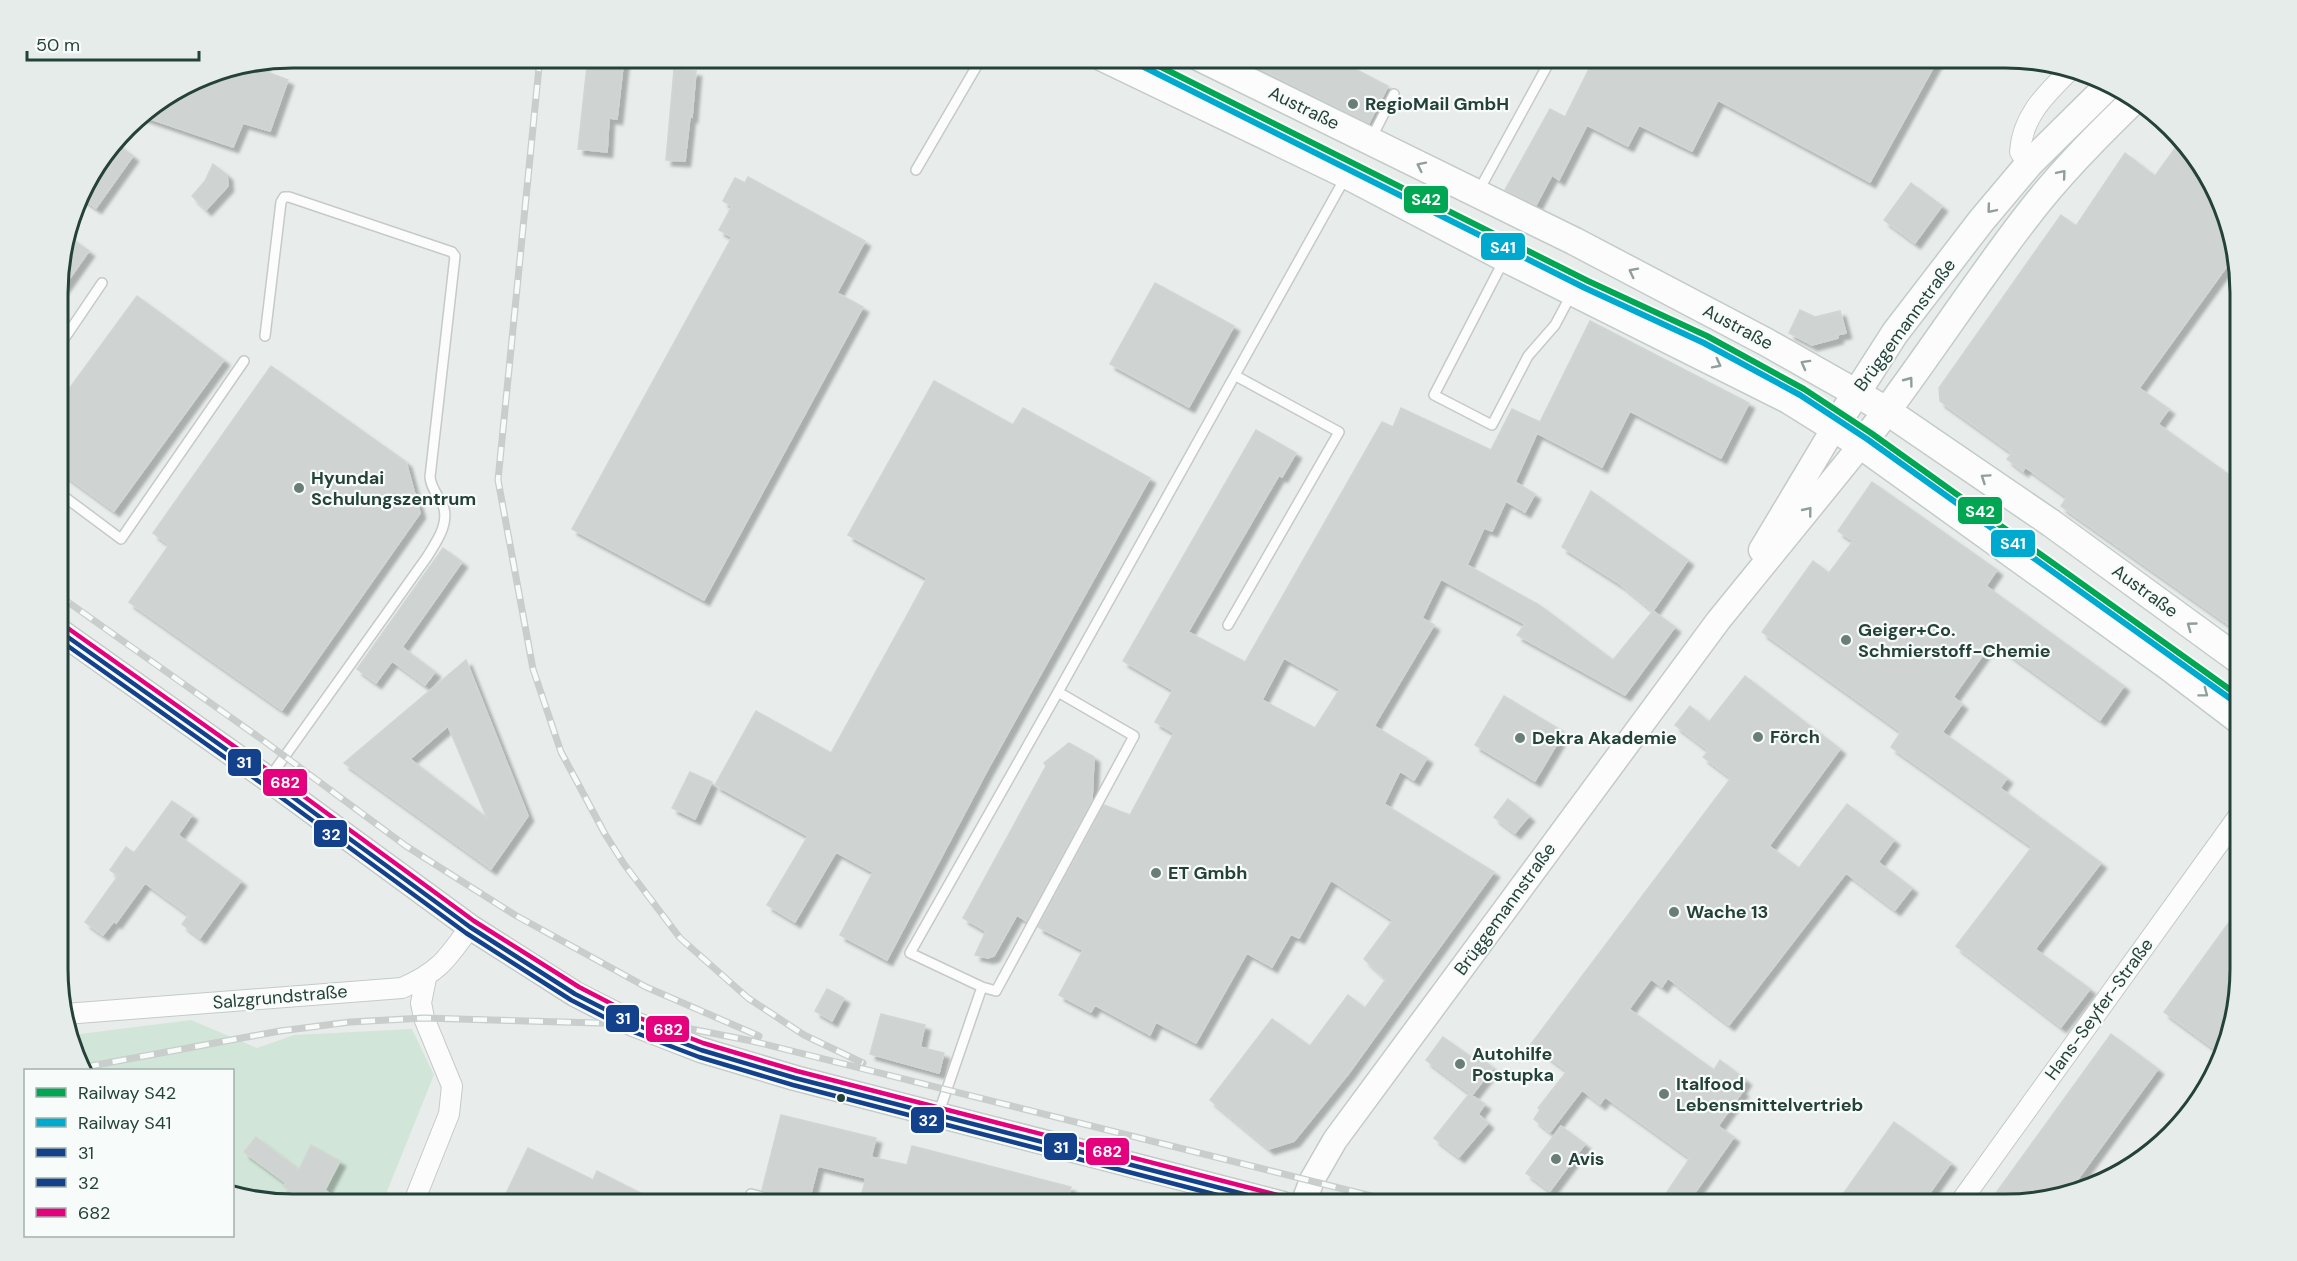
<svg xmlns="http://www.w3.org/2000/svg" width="2297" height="1261" font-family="'DM Sans',sans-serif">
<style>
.green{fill:#d1e6d8}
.building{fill:#cfd4d2;stroke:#d1d6d4;stroke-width:1.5;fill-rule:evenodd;filter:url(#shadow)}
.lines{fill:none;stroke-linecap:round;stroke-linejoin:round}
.service-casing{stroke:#c5cac8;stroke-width:12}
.minor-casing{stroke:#c5cac8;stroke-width:22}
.tertiary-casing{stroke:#c5cac8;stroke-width:27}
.secondary-casing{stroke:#c3cbc8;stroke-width:30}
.service{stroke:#fcfcfc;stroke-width:9}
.minor{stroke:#fcfcfc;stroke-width:20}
.tertiary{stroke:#fcfcfc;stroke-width:24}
.secondary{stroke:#fcfcfc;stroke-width:27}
.rail-casing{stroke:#c9cdcc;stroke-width:7}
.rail{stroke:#f7fbf9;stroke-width:4.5;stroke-dasharray:14;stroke-linecap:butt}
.bus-1-casing{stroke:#f7fbf9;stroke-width:9}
.bus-2-casing{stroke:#f7fbf9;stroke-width:9}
.bus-3-casing{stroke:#f7fbf9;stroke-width:9}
.bus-1{stroke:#14418b;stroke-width:4.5}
.bus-2{stroke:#14418b;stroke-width:4.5}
.bus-3{stroke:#e5007d;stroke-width:4.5}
.rail-1-casing{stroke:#f7fbf9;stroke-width:10}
.rail-2-casing{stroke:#f7fbf9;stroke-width:10}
.rail-1{stroke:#00a651;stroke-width:6}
.rail-2{stroke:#00a9ce;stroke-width:6}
.oneway{stroke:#909f9b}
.poi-dot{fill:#697e78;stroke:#f7fbf9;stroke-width:2}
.bus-dot{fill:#24423a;stroke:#f7fbf9;stroke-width:2}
.labels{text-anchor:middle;stroke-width:4.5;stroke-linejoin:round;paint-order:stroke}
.poi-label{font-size:18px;font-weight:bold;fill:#24423a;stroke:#f7fbf9;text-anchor:start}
.street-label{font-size:18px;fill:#24423a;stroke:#f7fbf9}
.rim{fill:none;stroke:#24423a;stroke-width:3}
.line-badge{stroke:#f7fbf9;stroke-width:2}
.badge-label{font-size:16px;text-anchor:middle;font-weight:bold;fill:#fff}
</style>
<defs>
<filter id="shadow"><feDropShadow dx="5.5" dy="5.5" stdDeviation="1.5" flood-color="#0004"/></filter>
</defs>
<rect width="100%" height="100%" fill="#e8edeb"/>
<path class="green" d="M 191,1020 L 257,1048 L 294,1035 L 412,1029 L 434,1075 L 382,1204 L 293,1204 L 233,1190 L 232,1070 L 86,1070 L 72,1035 Z"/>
<path class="building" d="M 588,57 L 624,57 L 617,119 L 609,118 L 607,152 L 578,149 Z
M 1236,57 L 1332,57 L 1388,86 L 1369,123 Z
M 1595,57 L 1939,57 L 1870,182 L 1718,100 L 1692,151 L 1639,125 L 1628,146 L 1587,125 L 1559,180 L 1552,175 L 1536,205 L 1505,190 L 1550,109 L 1565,117 Z
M 264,63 L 262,70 L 288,80 L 270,131 L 243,123 L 233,147 L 139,115 L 203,75 Z
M 674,70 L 696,71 L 692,117 L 690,116 L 685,161 L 666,160 Z
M 2181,140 L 2200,161 L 2235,255 L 2139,388 L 2169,409 L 2158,424 L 2239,482 L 2239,632 L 2061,506 L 2067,497 L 2025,467 L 2023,471 L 2007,459 L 2012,453 L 1940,401 L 1939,388 L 2061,215 L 2076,226 L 2125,153 L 2155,176 Z
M 116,143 L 133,156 L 96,208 L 79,196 L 81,188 Z
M 213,164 L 227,175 L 228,186 L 206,210 L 192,196 L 205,181 Z
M 748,177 L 865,241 L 837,293 L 863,307 L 704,600 L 572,529 L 732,237 L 719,230 L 732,206 L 723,201 L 735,178 L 745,183 Z
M 1911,183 L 1942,206 L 1915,243 L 1884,220 Z
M 68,236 L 89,251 L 58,295 L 58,277 Z
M 1155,283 L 1234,326 L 1189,407 L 1110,364 Z
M 137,296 L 224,360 L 114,511 L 58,470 L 58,404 Z
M 1800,310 L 1815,317 L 1840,311 L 1846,333 L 1837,335 L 1838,338 L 1812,345 L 1789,333 Z
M 1590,321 L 1749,403 L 1721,458 L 1630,411 L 1602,467 L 1537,433 L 1515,482 L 1535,494 L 1525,512 L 1506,501 L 1492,531 L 1484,528 L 1467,565 L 1539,605 L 1613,660 L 1653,611 L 1675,627 L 1625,695 L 1517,635 L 1525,624 L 1441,579 L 1422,618 L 1434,625 L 1374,726 L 1427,758 L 1414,780 L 1400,771 L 1384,804 L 1494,872 L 1349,1073 L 1294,1141 L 1269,1149 L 1210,1100 L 1272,1019 L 1310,1046 L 1348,995 L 1365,1008 L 1386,979 L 1364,959 L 1393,920 L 1331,880 L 1299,938 L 1291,934 L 1272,967 L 1247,953 L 1196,1043 L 1156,1022 L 1150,1035 L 1095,1005 L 1091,1012 L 1059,995 L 1083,950 L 1038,927 L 1104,805 L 1130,815 L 1174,733 L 1155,722 L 1173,690 L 1123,661 L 1256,430 L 1296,453 L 1282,477 L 1279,475 L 1188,632 L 1245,662 L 1382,422 L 1393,427 L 1401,408 L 1491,450 L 1512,409 L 1540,422 ZM 1284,658 L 1340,689 L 1315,728 L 1262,700 Z
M 271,366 L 406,462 L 420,513 L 282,710 L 129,602 L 169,545 L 153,533 Z
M 934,381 L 1013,425 L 1023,408 L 1150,478 L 988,769 L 887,960 L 840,935 L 873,872 L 836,852 L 795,922 L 767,905 L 808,836 L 715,785 L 756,711 L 831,753 L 911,608 L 927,578 L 848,535 Z
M 1872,482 L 1997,570 L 1986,586 L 2124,686 L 2100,720 L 1992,642 L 1953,697 L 1962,704 L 1942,732 L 2007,778 L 2000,788 L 2101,863 L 2035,949 L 2090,989 L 2061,1027 L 1956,946 L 2032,847 L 1891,747 L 1901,732 L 1762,632 L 1813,561 L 1829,573 L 1853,541 L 1838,531 Z
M 1591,491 L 1688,560 L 1653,611 L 1620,584 L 1562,547 Z
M 443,548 L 462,562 L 402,647 L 435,672 L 425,685 L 392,661 L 376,683 L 357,669 Z
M 466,660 L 528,816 L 491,869 L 344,763 ZM 448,726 L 487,818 L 410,759 Z
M 1745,676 L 1840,749 L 1769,846 L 1799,868 L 1847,804 L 1894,840 L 1878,862 L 1912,888 L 1895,910 L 1846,873 L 1729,1025 L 1668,978 L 1662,987 L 1651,979 L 1629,1009 L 1714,1070 L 1720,1060 L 1746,1080 L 1740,1089 L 1743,1091 L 1718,1126 L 1734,1137 L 1687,1204 L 1659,1204 L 1690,1158 L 1605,1097 L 1600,1104 L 1582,1090 L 1550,1132 L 1534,1119 L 1540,1110 L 1538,1108 L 1567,1071 L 1531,1044 L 1731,778 L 1703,757 L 1709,751 L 1675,725 L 1690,706 L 1709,722 Z
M 1504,696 L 1564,732 L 1535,781 L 1475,745 Z
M 1069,743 L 1094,757 L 1092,800 L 1026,921 L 1017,915 L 994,956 L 988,958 L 975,955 L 986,931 L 963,918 L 1046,766 L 1044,763 Z
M 690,772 L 712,782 L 695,819 L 672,808 Z
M 1508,799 L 1529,816 L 1515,833 L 1494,817 Z
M 172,801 L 192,815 L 178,835 L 241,881 L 200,938 L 182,924 L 189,915 L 145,883 L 116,923 L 114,921 L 103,935 L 85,922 L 118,876 L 110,870 L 126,847 L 134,853 Z
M 2240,907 L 2240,969 L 2220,1053 L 2164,1012 Z
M 827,989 L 844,998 L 832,1021 L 815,1011 Z
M 881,1014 L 925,1025 L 920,1047 L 944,1053 L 939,1073 L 870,1054 Z
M 2111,1034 L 2158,1069 L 2067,1194 L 2019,1204 L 1988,1204 Z
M 1443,1037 L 1477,1061 L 1480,1057 L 1493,1068 L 1472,1095 L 1426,1060 Z
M 1469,1094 L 1485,1104 L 1478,1114 L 1488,1123 L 1459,1157 L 1434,1138 Z
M 781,1115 L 876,1138 L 871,1157 L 907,1165 L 912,1146 L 1071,1187 L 1067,1204 L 975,1204 L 941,1196 L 939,1204 L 859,1204 L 866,1178 L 818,1166 L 808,1204 L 793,1200 L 762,1190 Z
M 1894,1122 L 1951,1163 L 1922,1204 L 1836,1204 Z
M 1561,1126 L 1585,1144 L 1550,1191 L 1526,1173 Z
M 256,1137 L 299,1170 L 311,1145 L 340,1161 L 325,1190 L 344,1204 L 308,1204 L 283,1186 L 286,1183 L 244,1152 Z
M 528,1148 L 593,1180 L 597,1171 L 662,1204 L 501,1204 Z"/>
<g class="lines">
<g class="service-casing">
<path id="service" d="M 1371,139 L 1394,94
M 916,170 L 982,57
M 1478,192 L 1552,57
M 1504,260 L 1434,395 L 1492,425 L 1528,356 L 1555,325 L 1572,293
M 265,336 L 281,202 L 284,197 L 289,197 L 452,252 L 455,256 L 430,477 C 431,488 437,494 442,503 C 451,522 437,541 427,557 L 270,777
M 58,348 L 102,283
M 58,492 L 121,539 L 244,361
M 1228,625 L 1339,432 L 1236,376
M 982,987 L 910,953 L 1058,692
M 938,1115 L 982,987 L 996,991 L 1134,736 L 1058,692 L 1345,178
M 748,1204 L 751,1194 L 788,1204"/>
</g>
<g class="minor-casing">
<path id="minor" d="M 2029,164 L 2020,152 C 2022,117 2045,95 2068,72
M 65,1014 L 402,988 C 439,972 447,959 470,927
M 413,1204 L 449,1114 L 452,1086 L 424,1018 L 421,1003 L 426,978
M 1959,1204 L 2240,814"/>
</g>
<g class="tertiary-casing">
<path id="tertiary" d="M 1761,550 L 1834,428
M 58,630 L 268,779 L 470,927 L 575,994 L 634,1024 L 701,1050 L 795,1078 L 1283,1204
M 1303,1204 L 1312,1180 L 1335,1140 L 1718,621 L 1861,445"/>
</g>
<g class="secondary-casing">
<path id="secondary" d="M 1102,57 L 1347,175 L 1505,258 L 1789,400 L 1861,445 L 2168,666 L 2239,720
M 1199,57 L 1574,241 L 1766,342 L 1856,393 L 1887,411 L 2051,523 L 2239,660
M 1834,428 L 1895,333 L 1981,221 L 2029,164 L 2111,83
M 1861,445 C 1918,372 1968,293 2024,220 C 2057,176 2096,137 2135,99"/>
</g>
<use href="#service" class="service"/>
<use href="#minor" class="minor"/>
<use href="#tertiary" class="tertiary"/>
<use href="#secondary" class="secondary"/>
<g class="rail-casing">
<path id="rail" d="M 540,57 L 498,480 L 533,669 L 561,752 L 605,834 L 624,864 L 680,938 L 748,998 L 804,1035 L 863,1063
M 58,595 L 264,741 L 406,846 L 515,915 L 646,987 L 759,1036
M 85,1067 L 280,1031 L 350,1022 L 424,1018 L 634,1024 L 686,1028 L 752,1041 L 1403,1204"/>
</g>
<use href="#rail" class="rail"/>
<g class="bus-1-casing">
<path id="bus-1" d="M 58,630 L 268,779 L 470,927 L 575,994 L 634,1024 L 701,1050 L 795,1078 L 1282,1204"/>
</g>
<g class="bus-2-casing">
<path id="bus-2" d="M 58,639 L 264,785 L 466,933 L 571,1000 L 631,1031 L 699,1057 L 793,1085 L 1252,1204"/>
</g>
<g class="bus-3-casing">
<path id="bus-3" d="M 62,624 L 272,773 L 474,921 L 579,987 L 637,1017 L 703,1043 L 797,1071 L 1285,1197"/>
</g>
<use href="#bus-1" class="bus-1"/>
<use href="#bus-2" class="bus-2"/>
<use href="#bus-3" class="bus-3"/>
<g class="rail-1-casing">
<path id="rail-1" d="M 1141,57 L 1588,281 L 1707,336 L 1804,389 L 1871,433 L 2239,696"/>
</g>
<g class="rail-2-casing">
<path id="rail-2" d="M 1138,64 L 1585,288 L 1704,343 L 1800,395 L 1867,439 L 2235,702"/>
</g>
<use href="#rail-1" class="rail-1"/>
<use href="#rail-2" class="rail-2"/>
</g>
<defs><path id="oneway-chevron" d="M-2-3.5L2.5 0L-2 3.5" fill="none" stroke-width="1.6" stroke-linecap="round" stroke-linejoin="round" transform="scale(1.5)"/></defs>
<g class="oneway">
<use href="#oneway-chevron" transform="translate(1421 166) rotate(-154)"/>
<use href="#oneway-chevron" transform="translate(2062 174) rotate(-50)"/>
<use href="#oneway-chevron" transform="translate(1991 209) rotate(130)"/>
<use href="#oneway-chevron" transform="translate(1633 272) rotate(-153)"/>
<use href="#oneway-chevron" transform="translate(1717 364) rotate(27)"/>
<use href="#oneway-chevron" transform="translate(1805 364) rotate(-151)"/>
<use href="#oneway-chevron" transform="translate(1909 381) rotate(-53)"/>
<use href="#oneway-chevron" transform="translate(1985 478) rotate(-146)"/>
<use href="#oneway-chevron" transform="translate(1808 511) rotate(-51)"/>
<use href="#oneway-chevron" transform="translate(2191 626) rotate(-144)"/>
<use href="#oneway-chevron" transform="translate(2204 693) rotate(37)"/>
</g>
<g class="poi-dot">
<circle cx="1353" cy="104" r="6"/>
<circle cx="299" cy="488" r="6"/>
<circle cx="1846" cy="640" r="6"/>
<circle cx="1758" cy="737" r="6"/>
<circle cx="1520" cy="738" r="6"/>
<circle cx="1156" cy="873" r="6"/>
<circle cx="1674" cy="912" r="6"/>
<circle cx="1460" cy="1064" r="6"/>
<circle cx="1664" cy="1094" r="6"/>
<circle cx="1556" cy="1159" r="6"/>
</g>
<circle class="bus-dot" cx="841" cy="1098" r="5"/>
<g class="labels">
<g class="poi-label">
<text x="1365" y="110">RegioMail GmbH</text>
<text x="311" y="484">Hyundai<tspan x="311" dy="21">Schulungszentrum</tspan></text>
<text x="1858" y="636">Geiger+Co.<tspan x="1858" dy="21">Schmierstoff-Chemie</tspan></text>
<text x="1770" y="743">Förch</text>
<text x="1532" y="744">Dekra Akademie</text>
<text x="1168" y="879">ET Gmbh</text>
<text x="1686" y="918">Wache 13</text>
<text x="1472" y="1060">Autohilfe<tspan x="1472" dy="21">Postupka</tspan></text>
<text x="1676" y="1090">Italfood<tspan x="1676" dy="21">Lebensmittelvertrieb</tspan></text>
<text x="1568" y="1165">Avis</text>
</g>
<g class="street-label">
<text transform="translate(1304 108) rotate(26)" y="6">Austraße</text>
<text transform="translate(1905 325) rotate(-54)" y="6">Brüggemannstraße</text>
<text transform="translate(1738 327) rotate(28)" y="6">Austraße</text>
<text transform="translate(2145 591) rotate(36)" y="6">Austraße</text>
<text transform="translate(1505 909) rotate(-54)" y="6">Brüggemannstraße</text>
<text transform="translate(280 997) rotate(-5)" y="6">Salzgrundstraße</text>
<text transform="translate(2099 1009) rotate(-54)" y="6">Hans-Seyfer-Straße</text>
</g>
</g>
<path d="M0 0H2297V1261H0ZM293 68H2005A225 225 0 0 1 2230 293V969A225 225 0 0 1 2005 1194H293A225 225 0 0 1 68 969V293A225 225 0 0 1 293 68Z" fill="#e6ecea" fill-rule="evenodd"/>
<path class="rim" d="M293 68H2005A225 225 0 0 1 2230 293V969A225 225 0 0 1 2005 1194H293A225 225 0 0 1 68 969V293A225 225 0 0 1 293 68Z"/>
<g class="line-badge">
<rect x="1403" y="185" width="46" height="29" rx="6" fill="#00a651"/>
<rect x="1480" y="232" width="46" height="29" rx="6" fill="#00a9ce"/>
<rect x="1957" y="496" width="46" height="29" rx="6" fill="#00a651"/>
<rect x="1990" y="529" width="46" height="29" rx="6" fill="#00a9ce"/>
<rect x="227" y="748" width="35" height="29" rx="6" fill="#14418b"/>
<rect x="262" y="768" width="46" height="29" rx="6" fill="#e5007d"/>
<rect x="313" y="819" width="35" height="29" rx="6" fill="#14418b"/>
<rect x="605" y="1004" width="35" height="29" rx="6" fill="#14418b"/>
<rect x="645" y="1015" width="45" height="28" rx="6" fill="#e5007d"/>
<rect x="910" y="1106" width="35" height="28" rx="6" fill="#14418b"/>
<rect x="1043" y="1132" width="35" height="29" rx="6" fill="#14418b"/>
<rect x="1085" y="1137" width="45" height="29" rx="6" fill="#e5007d"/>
</g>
<g class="badge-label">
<text x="1426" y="205">S42</text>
<text x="1503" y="253">S41</text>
<text x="1980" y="517">S42</text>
<text x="2013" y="549">S41</text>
<text x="244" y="768">31</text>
<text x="285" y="788">682</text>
<text x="331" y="840">32</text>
<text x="623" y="1024">31</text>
<text x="668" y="1035">682</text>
<text x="928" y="1126">32</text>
<text x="1061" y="1153">31</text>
<text x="1107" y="1157">682</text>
</g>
<rect x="24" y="1069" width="210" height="168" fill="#f7fbf9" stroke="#a3b1ad" stroke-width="1.5"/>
<rect x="36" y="1088" width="30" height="9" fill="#00a651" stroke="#a3b1ad" stroke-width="1.5"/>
<text x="78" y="1099" font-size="18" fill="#24423a">Railway S42</text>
<rect x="36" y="1118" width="30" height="9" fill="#00a9ce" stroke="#a3b1ad" stroke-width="1.5"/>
<text x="78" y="1129" font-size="18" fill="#24423a">Railway S41</text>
<rect x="36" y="1148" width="30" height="9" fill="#14418b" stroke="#a3b1ad" stroke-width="1.5"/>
<text x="78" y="1159" font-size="18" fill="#24423a">31</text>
<rect x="36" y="1178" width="30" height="9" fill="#14418b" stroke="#a3b1ad" stroke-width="1.5"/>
<text x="78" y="1189" font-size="18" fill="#24423a">32</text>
<rect x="36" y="1208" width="30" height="9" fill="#e5007d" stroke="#a3b1ad" stroke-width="1.5"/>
<text x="78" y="1219" font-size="18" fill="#24423a">682</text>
<path d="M27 51v9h172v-9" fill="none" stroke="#24423a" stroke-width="3"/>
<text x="36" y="51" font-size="18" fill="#24423a" stroke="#f7fbf9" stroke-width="4.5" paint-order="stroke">50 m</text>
</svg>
